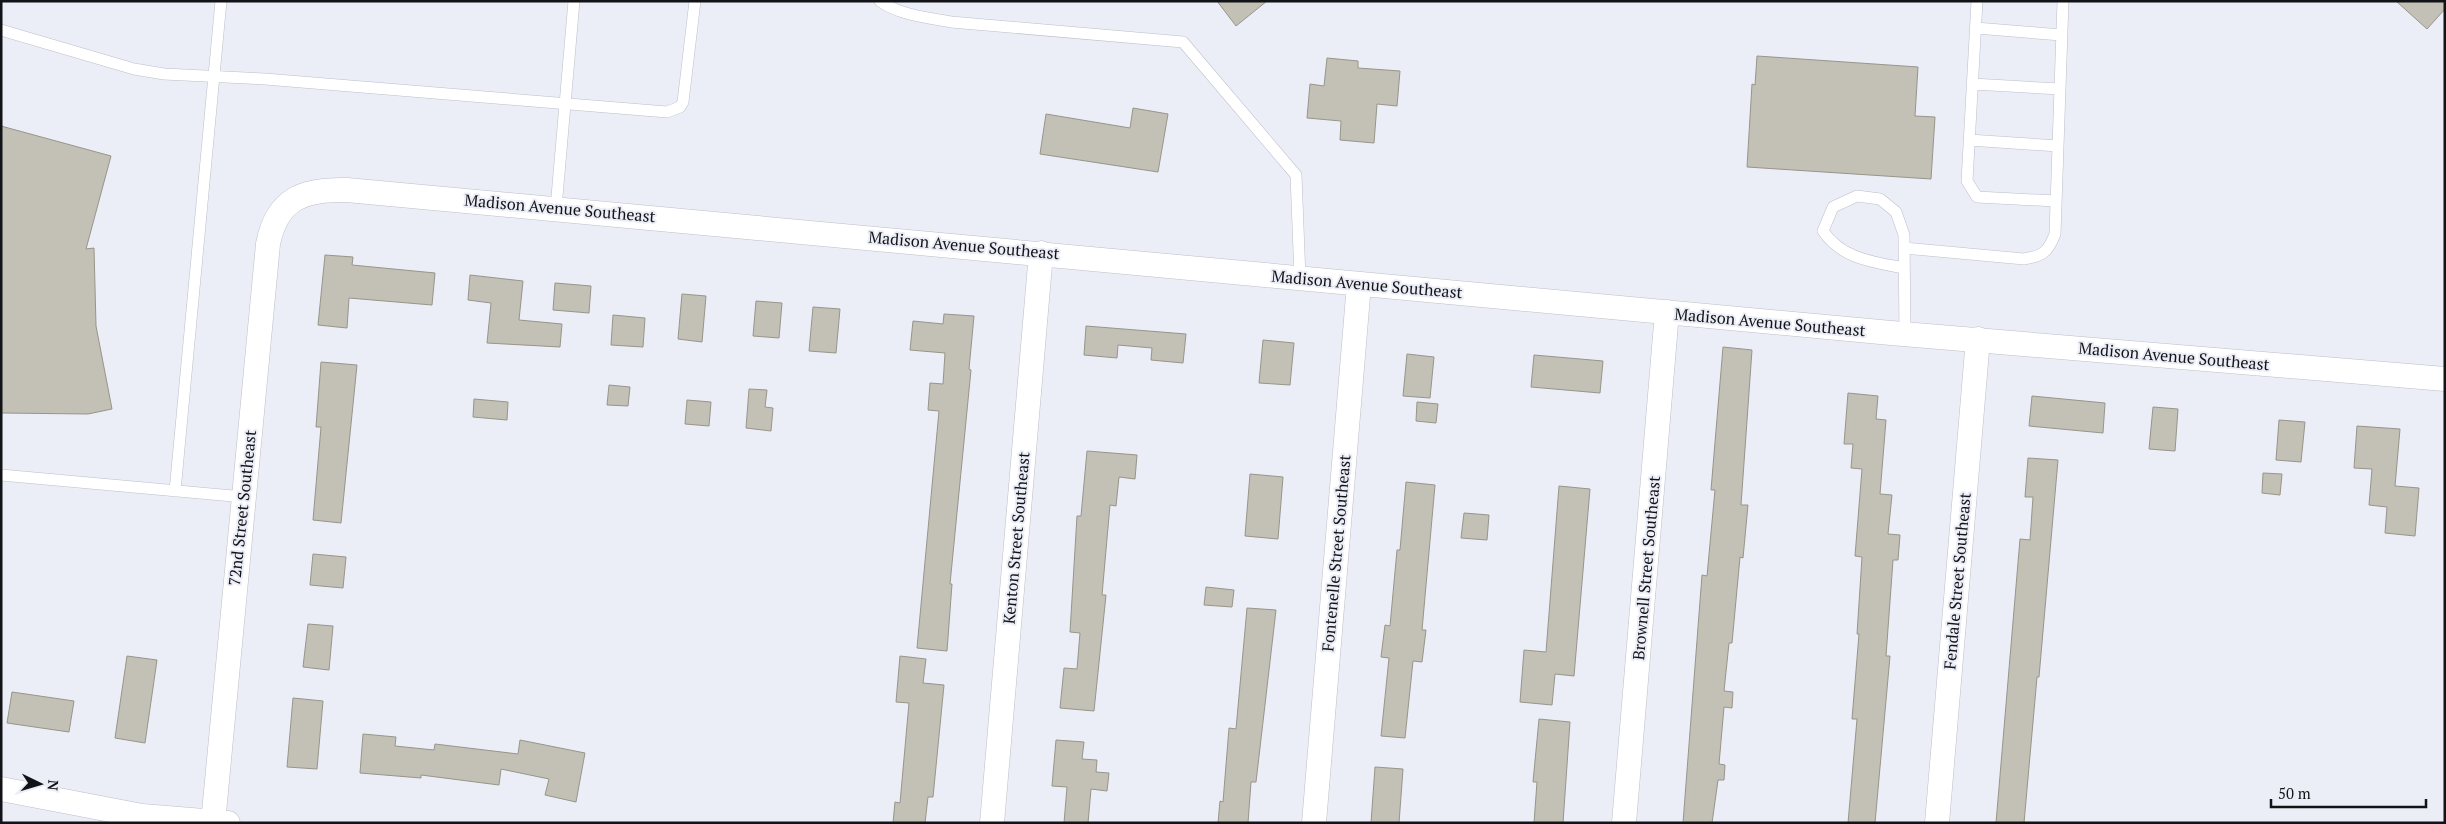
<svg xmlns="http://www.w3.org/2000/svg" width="2446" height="824" font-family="'PT Serif',serif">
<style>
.building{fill:#c3c1b6;stroke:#97958b}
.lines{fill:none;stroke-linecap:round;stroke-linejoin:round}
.lane-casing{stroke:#bdbfc9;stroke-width:12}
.street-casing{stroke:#bdbfc9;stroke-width:25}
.lane{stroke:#fff;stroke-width:11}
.street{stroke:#fff;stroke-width:24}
.labels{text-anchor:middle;stroke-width:4;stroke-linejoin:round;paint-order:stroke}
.street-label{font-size:16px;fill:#121316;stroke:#ebedf7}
</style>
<rect width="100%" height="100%" fill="#ebedf7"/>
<path class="building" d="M 1217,1 L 1267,1 L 1236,26 Z
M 2396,1 L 2445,1 L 2445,9 L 2427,29 Z
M 1757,56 L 1918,67 L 1915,116 L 1935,117 L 1931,179 L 1747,167 L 1752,84 L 1755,85 Z
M 1327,58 L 1358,61 L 1358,68 L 1400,71 L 1397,106 L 1377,104 L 1374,143 L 1340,140 L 1341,121 L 1307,118 L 1310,84 L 1324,86 Z
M 1133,108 L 1168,114 L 1158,172 L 1040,154 L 1046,114 L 1130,128 Z
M 1,126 L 111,156 L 86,249 L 94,248 L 96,326 L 112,409 L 88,414 L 1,413 Z
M 325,255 L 353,257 L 352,265 L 435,273 L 432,305 L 349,298 L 347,328 L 318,325 Z
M 470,275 L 523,281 L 519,320 L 562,324 L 560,347 L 487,343 L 491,303 L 468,300 Z
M 555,283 L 591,286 L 589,313 L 553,310 Z
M 682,294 L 706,296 L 702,342 L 678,339 Z
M 756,301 L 782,303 L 779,338 L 753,336 Z
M 813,307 L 840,309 L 836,353 L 809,351 Z
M 944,314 L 974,316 L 969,369 L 971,370 L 950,584 L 952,584 L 947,651 L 917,648 L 939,411 L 928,410 L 930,383 L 943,384 L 945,353 L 910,350 L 913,321 L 943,324 Z
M 613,315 L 645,318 L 643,347 L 611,345 Z
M 1086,326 L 1186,334 L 1183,363 L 1151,360 L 1152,348 L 1118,345 L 1117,358 L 1084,355 Z
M 1263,340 L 1294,343 L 1290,385 L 1259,383 Z
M 1723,347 L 1752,350 L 1741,505 L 1748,505 L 1743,558 L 1740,557 L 1732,643 L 1729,643 L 1724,691 L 1733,692 L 1732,708 L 1724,707 L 1719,764 L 1725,765 L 1724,780 L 1718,780 L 1712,823 L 1683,823 L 1702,575 L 1707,576 L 1715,490 L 1711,490 Z
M 1407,354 L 1434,357 L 1430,398 L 1403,396 Z
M 1534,355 L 1603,361 L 1600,393 L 1531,387 Z
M 321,362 L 357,365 L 341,523 L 313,520 L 321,427 L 316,427 Z
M 609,385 L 630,387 L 628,406 L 607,405 Z
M 749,389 L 767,390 L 765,407 L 773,408 L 771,431 L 746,428 Z
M 1848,393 L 1878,396 L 1876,419 L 1886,420 L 1880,494 L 1892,495 L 1888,534 L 1900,535 L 1898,560 L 1893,560 L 1886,656 L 1890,656 L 1875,823 L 1848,823 L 1857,719 L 1852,719 L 1859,634 L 1857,634 L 1862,557 L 1855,556 L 1862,469 L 1851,468 L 1853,444 L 1844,444 Z
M 2032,396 L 2105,403 L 2103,433 L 2029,426 Z
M 474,399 L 508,402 L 507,420 L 473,417 Z
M 687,400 L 711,402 L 709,426 L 685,424 Z
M 1417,402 L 1438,404 L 1436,423 L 1416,421 Z
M 2153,407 L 2178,409 L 2175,451 L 2149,449 Z
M 2279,420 L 2305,422 L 2301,462 L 2276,460 Z
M 2357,426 L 2400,429 L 2395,486 L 2419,488 L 2415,536 L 2385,533 L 2387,507 L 2369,505 L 2372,469 L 2354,468 Z
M 1087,451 L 1137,455 L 1135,479 L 1119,477 L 1116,506 L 1110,505 L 1102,595 L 1106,595 L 1094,711 L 1060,708 L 1064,668 L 1077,669 L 1080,633 L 1070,632 L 1077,516 L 1081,516 Z
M 2028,458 L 2058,460 L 2039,677 L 2037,677 L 2024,823 L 1996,823 L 2020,539 L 2030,540 L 2033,497 L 2025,497 Z
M 2263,473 L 2282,474 L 2280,495 L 2262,493 Z
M 1250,474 L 1283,477 L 1278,539 L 1245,536 Z
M 1406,482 L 1435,485 L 1422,630 L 1426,630 L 1422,662 L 1413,661 L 1405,738 L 1381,736 L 1389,658 L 1381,657 L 1385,625 L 1390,626 L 1397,550 L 1400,550 Z
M 1559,486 L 1590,489 L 1574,676 L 1555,674 L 1552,705 L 1520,702 L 1524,650 L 1546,652 Z
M 1464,513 L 1489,515 L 1487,540 L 1461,538 Z
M 313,554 L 346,557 L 343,588 L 310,585 Z
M 1206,587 L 1234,590 L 1232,607 L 1204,605 Z
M 1247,608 L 1276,610 L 1256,782 L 1251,782 L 1248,823 L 1218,823 L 1220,801 L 1223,802 L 1229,728 L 1236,729 Z
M 308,624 L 333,626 L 329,670 L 303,667 Z
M 127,656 L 157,660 L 145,743 L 115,738 Z
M 900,656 L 926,659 L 923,683 L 944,685 L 933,797 L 928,797 L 925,823 L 893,823 L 895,802 L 900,803 L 909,703 L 896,702 Z
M 12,692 L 74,701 L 69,732 L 7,723 Z
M 293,698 L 323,701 L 317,769 L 287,767 Z
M 1539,719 L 1570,722 L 1563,823 L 1534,823 L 1537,782 L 1533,782 Z
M 363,734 L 396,737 L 395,746 L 434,750 L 435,744 L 518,754 L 520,740 L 585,753 L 576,802 L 545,795 L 549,779 L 501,769 L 499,785 L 421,775 L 421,778 L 360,773 Z
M 1056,740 L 1084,742 L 1082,759 L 1097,760 L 1096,772 L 1109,773 L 1107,791 L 1091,789 L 1088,823 L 1064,823 L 1067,787 L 1052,786 Z
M 1375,767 L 1403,769 L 1399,823 L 1371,823 Z"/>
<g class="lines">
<g class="lane-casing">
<path id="lane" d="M 880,1 C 899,15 929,18 951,22 L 1183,42 L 1296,175 L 1300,278
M 1977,1 L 1967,181 L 1977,197 L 2056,201
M 1976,28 L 2061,35
M 1,30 L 134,69 L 164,74 L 265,79 L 667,112 L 680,107 L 683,102 L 695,1
M 1973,84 L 2060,89
M 1969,140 L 2058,146
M 556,208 L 574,1
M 1904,248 L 2024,259 C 2043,256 2048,252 2055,234 L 2063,1
M 1904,268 C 1873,262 1842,259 1823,231 L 1833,207 L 1857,196 L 1880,199 L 1896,212 L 1904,235 L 1905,334
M 1,475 L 244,497
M 175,491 L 221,1"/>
</g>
<g class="street-casing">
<path id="street" d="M 1,789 L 142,816 L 228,823
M 213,823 L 268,244 C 277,198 304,189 347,190 L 1891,333 L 2445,379
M 992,823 L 1041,253
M 1314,823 L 1359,284
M 1624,823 L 1667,312
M 1937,823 L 1978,339"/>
</g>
<use href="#lane" class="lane"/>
<use href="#street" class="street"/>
</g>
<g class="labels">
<g class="street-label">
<text transform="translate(560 208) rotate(5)" y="6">Madison Avenue Southeast</text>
<text transform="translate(964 245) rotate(5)" y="6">Madison Avenue Southeast</text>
<text transform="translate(1367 284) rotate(5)" y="6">Madison Avenue Southeast</text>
<text transform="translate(1770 322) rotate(5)" y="6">Madison Avenue Southeast</text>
<text transform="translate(2174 356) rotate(5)" y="6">Madison Avenue Southeast</text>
<text transform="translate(242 508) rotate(-84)" y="6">72nd Street Southeast</text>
<text transform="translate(1016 538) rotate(-85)" y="6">Kenton Street Southeast</text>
<text transform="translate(1336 553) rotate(-85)" y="6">Fontenelle Street Southeast</text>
<text transform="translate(1646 568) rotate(-85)" y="6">Brownell Street Southeast</text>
<text transform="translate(1957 581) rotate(-85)" y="6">Fendale Street Southeast</text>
</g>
</g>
<rect width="2446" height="824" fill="none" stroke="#121316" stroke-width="5"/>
<g transform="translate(40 784) rotate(95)" stroke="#ebedf7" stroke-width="4" paint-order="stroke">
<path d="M0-4L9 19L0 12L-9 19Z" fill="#121316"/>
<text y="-8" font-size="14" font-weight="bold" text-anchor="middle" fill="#121316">N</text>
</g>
<path d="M2271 799v8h155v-8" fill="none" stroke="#121316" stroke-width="2.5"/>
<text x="2278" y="799" font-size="15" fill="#121316" stroke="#ebedf7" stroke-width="4" paint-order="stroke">50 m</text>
</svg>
